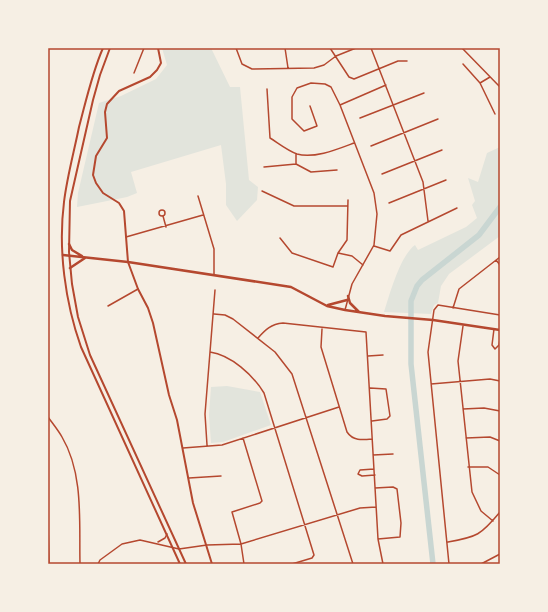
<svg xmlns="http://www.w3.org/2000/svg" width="548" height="612" font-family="'Roboto Condensed',sans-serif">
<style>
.green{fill:#e2e4dc}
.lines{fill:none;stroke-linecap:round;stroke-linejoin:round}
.river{stroke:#c9d6d2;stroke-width:5.5}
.minor{stroke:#b5482f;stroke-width:1.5}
.tertiary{stroke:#b5482f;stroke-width:2}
.secondary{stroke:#b5482f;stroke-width:2}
.primary{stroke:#b5482f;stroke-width:2.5}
.neatline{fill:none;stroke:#b5482f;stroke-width:1.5}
</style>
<rect width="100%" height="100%" fill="#f6efe4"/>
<path class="green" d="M 162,48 L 211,48 L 230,87 L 240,87 L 249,180 L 258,187 L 257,200 L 237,221 L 226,205 L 226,184 L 221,145 L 131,172 L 137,193 L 127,197 L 77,207 L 78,193 L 99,103 L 121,96 L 156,79 L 167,65 Z
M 500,147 L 500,236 L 449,274 L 441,286 L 438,303 L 434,305 L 431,314 L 384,312 C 390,293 400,256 415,245 L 418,250 L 466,227 L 477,218 L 472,205 L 475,201 L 468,178 L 478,182 L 487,153 Z
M 227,386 L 260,392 L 271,425 L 223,442 L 211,443 L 209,415 L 211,387 Z"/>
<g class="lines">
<path class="river" d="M 433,564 L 411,364 L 411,301 L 417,286 L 422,280 L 479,235 L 500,207"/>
<path class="minor" d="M 236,48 L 242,64 L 252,69 L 314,68 L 324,65 L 336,56 L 356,48
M 285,48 L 288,68
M 330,48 L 349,77 L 354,79 L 398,61 L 407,61
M 371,48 L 423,182 L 428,221
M 462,48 L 500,87
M 463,64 L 480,83 L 495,114
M 134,73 L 144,48
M 480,83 L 490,77
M 267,89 L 270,138 C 278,143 288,151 297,154 C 314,159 338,149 354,143
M 340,105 L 386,85
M 310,106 L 317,126 L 304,131 L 292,119 L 292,97 L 297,88 L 311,83 L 325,84 L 331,87 L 340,105 L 374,193 L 377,214 L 374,245 L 352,284 L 345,310
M 360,118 L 424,93
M 371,146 L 438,119
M 296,164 L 311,172 L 337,170
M 264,167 L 296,164 L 296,154
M 382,174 L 442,150
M 262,191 L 294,206 L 348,206
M 198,196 L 214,249 L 214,275
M 389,203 L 446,180
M159 213a3 3 0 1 1 6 0a3 3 0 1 1-6 0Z
M 163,216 L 166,227
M 126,237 L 203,215
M 280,238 L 292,253 L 333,267 L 338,253 L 352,256 L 363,265
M 374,246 L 390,251 L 401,235 L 457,208
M 338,253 L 347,240 L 348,200
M 496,260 L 500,265
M 108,306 L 138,289
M 453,308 L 459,289 L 500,257
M 214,314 L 225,315 L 233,319 L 275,352 L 292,374 L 353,564
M 463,326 L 458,361 L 472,492 L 481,511 L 493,521
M 322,329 L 321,347 L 347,432 C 353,441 362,440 372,439
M 494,329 L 492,345 L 495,349 L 499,345 L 500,339
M 258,338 C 265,330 271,324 283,323 L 366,332 L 378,539 L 383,564
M 210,352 C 231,355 253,375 264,393 L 314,555 L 312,558 L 292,564
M 368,356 L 383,355
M 431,384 L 490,379 L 500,381
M 370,388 L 386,389 L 390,416 L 387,419 L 372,421
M 463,409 L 484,408 L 500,411
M 48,417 C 53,424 58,430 62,437 C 84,474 79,523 80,564
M 243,438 L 262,501 L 260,503 L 232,512 L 241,544 L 244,564
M 466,438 L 490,437 L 500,441
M 207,445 L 205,414 L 215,290
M 183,448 L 222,445 L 339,407
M 373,455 L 393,454
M 468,467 L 488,467 L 500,475
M 374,469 L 360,470 L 358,474 L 362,476 L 375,475
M 189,478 L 221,476
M 375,488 L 393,487 L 397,489 L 401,523 L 400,537 L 378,539
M 48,523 L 49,564
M 158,542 L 165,538 L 167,534
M 448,542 C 477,537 481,535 500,512
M 98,564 L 100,560 L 122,544 L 140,540 L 179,549 L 207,545 L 241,544 L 360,508 L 376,507
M 449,564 L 428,352 L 434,310 L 438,305 L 500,315
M 481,564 L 500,554"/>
<path class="tertiary" d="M 158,48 L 161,63 L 157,70 L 150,77 L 119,91 L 107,104 L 105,112 L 107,138 L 96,156 L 93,175 L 96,183 L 103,193 L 119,203 L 124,211 L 128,262 L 138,289 L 148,308 L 153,323 L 169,395 L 177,420 L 193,503 L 212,564"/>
<path class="secondary" d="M 103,48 C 92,73 86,101 79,127 C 74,152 67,177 64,202 C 58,249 65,302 81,347 L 180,564
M 110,48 L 100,75 L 93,100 L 70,201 L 69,252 L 72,284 L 78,317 L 90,355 L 186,564"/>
<path class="primary" d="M 69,244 L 72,250 L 82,256
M 63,255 L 128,262 L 291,287 L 327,306 L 345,310 L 385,316 L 433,320 L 500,330
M 70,268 L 85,258
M 348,296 L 350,303 L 359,312
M 328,305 L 347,300"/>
</g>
<rect width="548" height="612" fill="none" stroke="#f6efe4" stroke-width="98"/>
<rect x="49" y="49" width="450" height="514" class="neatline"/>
</svg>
